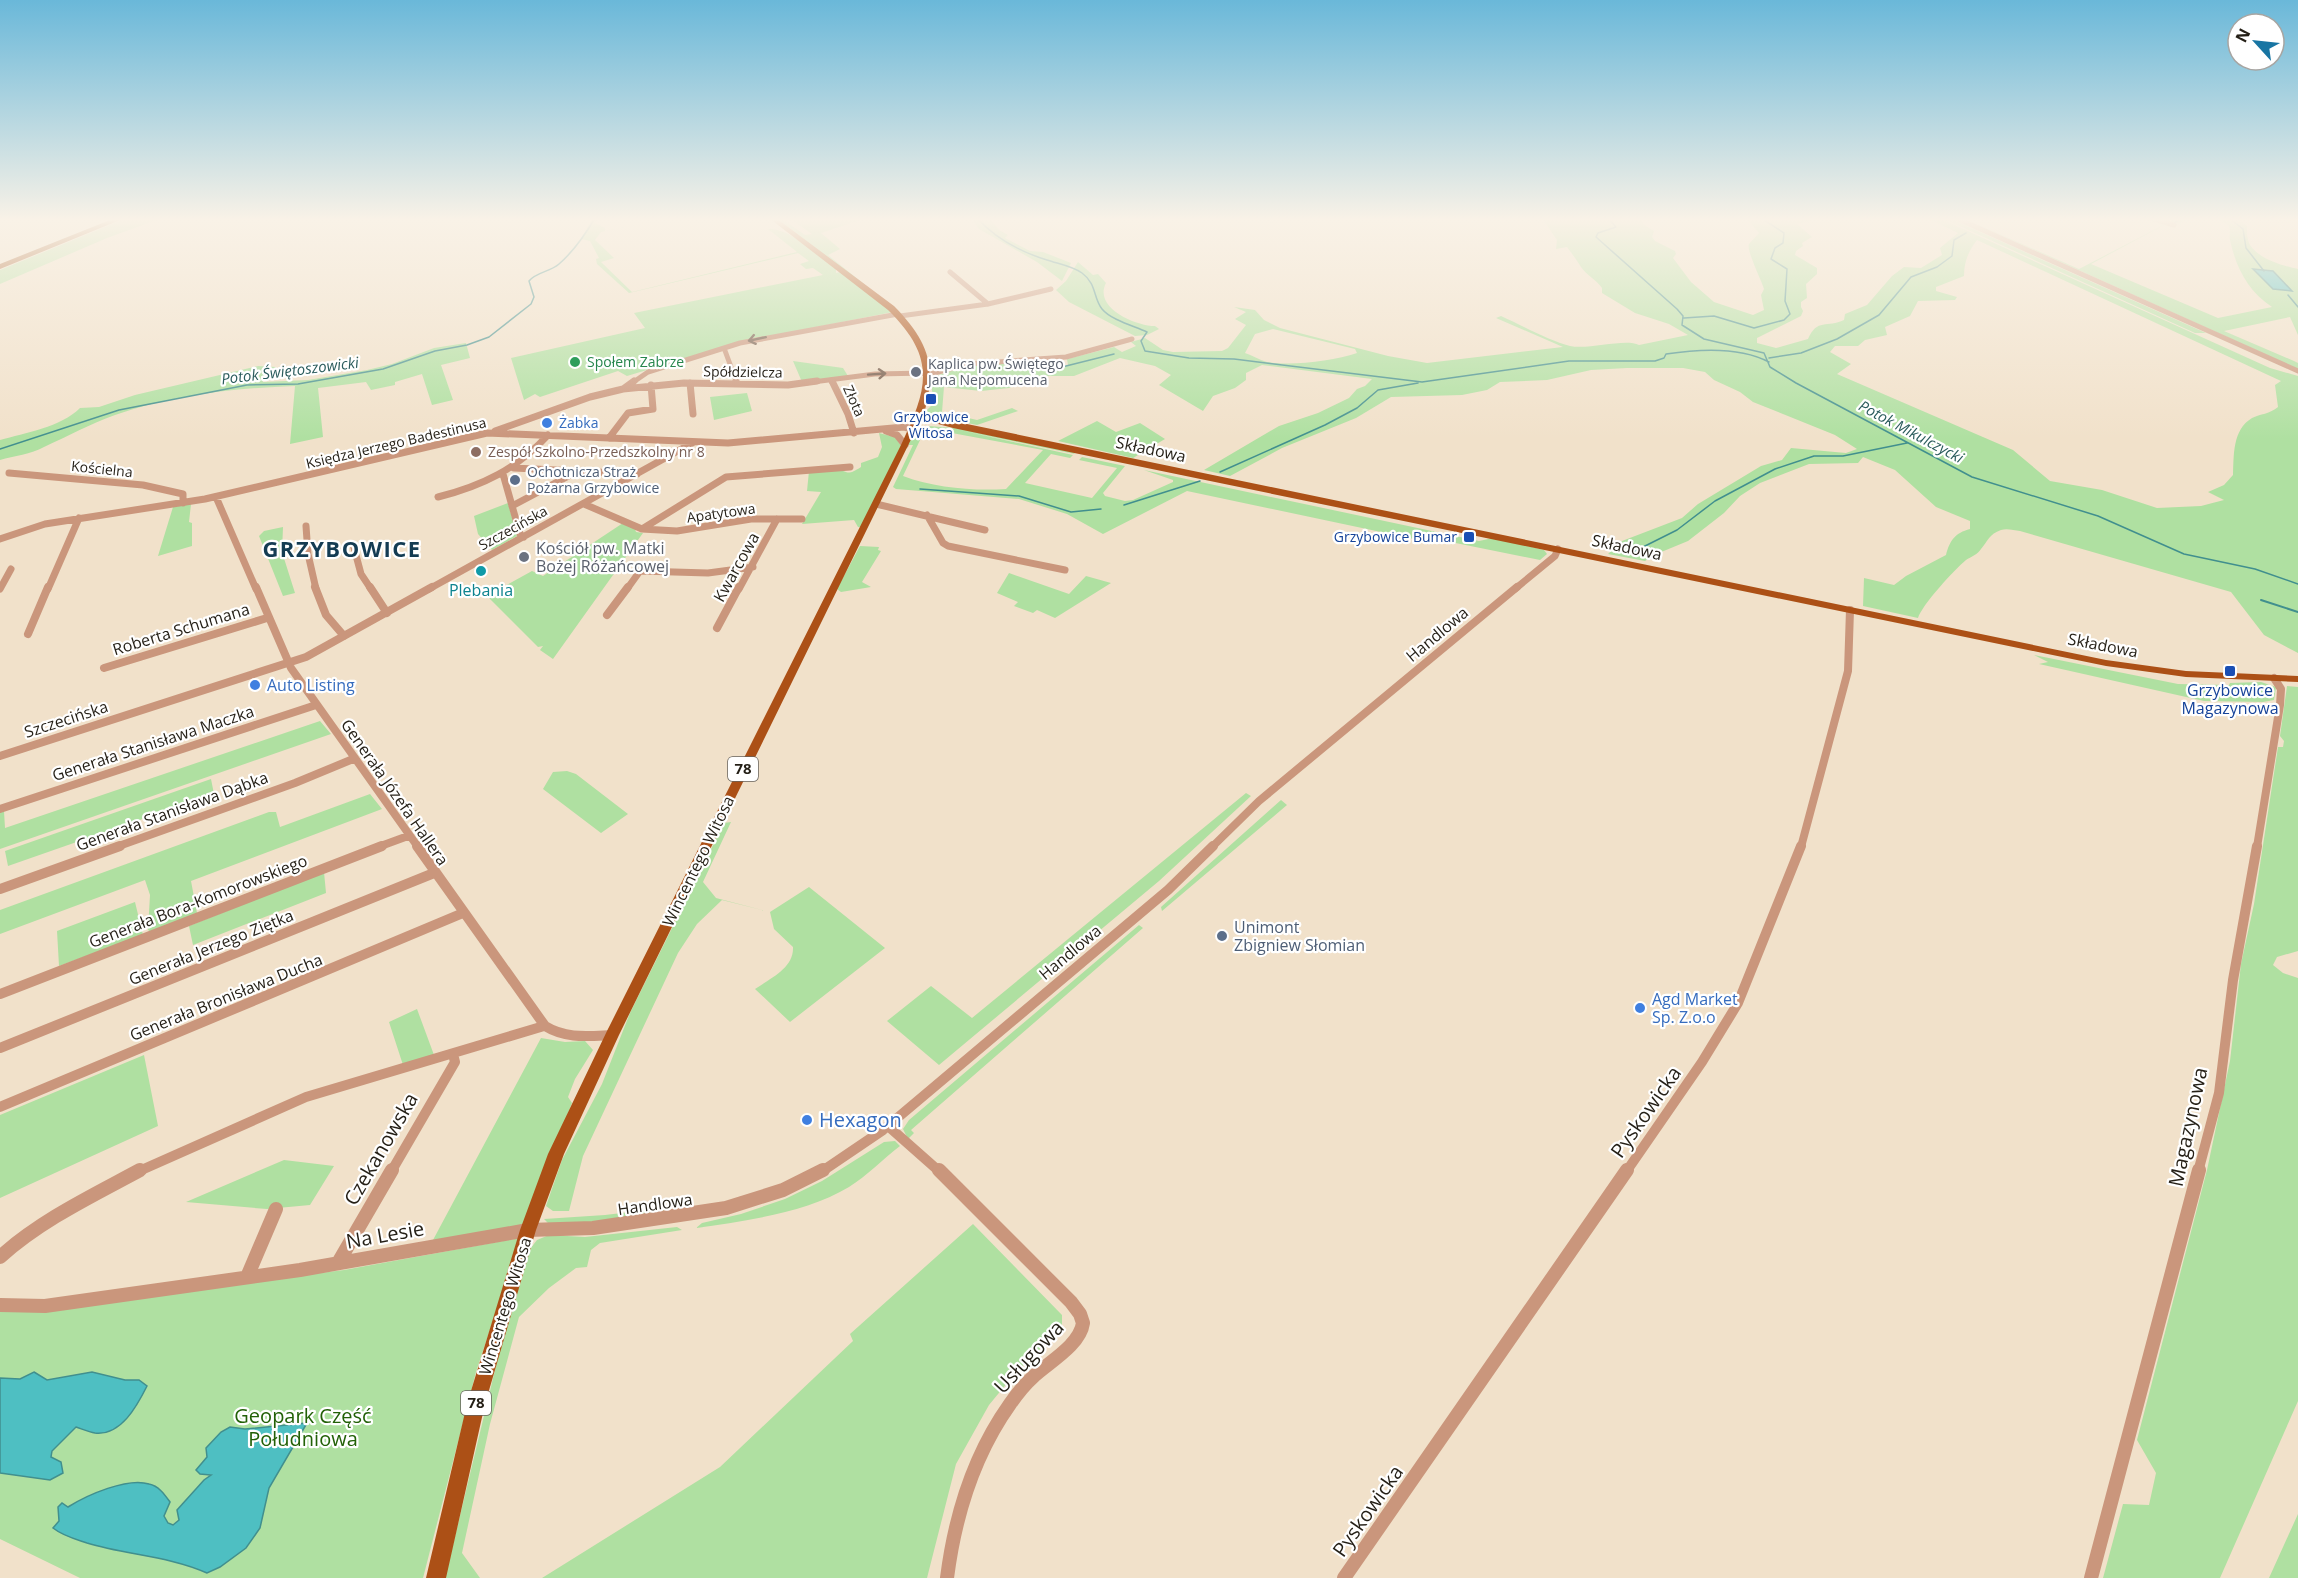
<svg xmlns="http://www.w3.org/2000/svg" width="2298" height="1578" font-family="'Open Sans',sans-serif">
<style>
.green{fill:#afe0a1;fill-rule:evenodd}
.water{fill:#4ebfc2;stroke:#418f8e;stroke-width:1.5}
.lines{fill:none;stroke-linecap:round;stroke-linejoin:round}
.stream-far1{stroke:#418f8e;stroke-width:1.5}
.stream{stroke:#418f8e;stroke-width:2}
.minor-far4{stroke:#ca967c;stroke-width:5}
.minor-far3{stroke:#ca967c;stroke-width:7}
.minor-far2{stroke:#ca967c;stroke-width:8}
.minor-far1{stroke:#ca967c;stroke-width:10}
.minor{stroke:#ca967c;stroke-width:14}
.major{fill:#ac5016;fill-rule:evenodd}
.highway{fill:#943f02;fill-rule:evenodd}
.oneway{stroke:#6f5544}
.leisure-dot{fill:#2e9e5b;stroke:#fff;stroke-width:2}
.worship-dot{fill:#6b7280;stroke:#fff;stroke-width:2}
.transit-dot{fill:#1a4fb4;stroke:#fff;stroke-width:2}
.shop-dot{fill:#3f7fe0;stroke:#fff;stroke-width:2}
.education-dot{fill:#8d6e63;stroke:#fff;stroke-width:2}
.service-dot{fill:#5c6f8a;stroke:#fff;stroke-width:2}
.culture-dot{fill:#0f9aa8;stroke:#fff;stroke-width:2}
.labels{text-anchor:middle;stroke-width:4.5;stroke-linejoin:round;paint-order:stroke}
.far-leisure-label{font-size:14px;fill:#27864d;stroke:#fff;text-anchor:start}
.far-worship-label{font-size:14px;fill:#5b616d;stroke:#fff;text-anchor:start}
.far-street-label{font-size:14px;fill:#241f16;stroke:#fff}
.far-transit-label{font-size:14px;fill:#164399;stroke:#fff}
.far-shop-label{font-size:14px;fill:#366cbe;stroke:#fff;text-anchor:start}
.far-education-label{font-size:14px;fill:#785e54;stroke:#fff;text-anchor:start}
.far-service-label{font-size:14px;fill:#4e5e75;stroke:#fff;text-anchor:start}
.far-water-label{font-size:15px;font-style:italic;fill:#2a5b5c;stroke:#fff}
.shield{fill:#fff;stroke:#66625c;stroke-width:1.5}
.shield-label{font-size:15px;font-weight:bold;fill:#241f16}
.street-label{font-size:16px;fill:#241f16;stroke:#fff}
.worship-label{font-size:16px;fill:#5b616d;stroke:#fff;text-anchor:start}
.culture-label{font-size:16px;fill:#0d838f;stroke:#fff}
.shop-label{font-size:16px;fill:#366cbe;stroke:#fff;text-anchor:start}
.transit-label{font-size:16px;fill:#164399;stroke:#fff}
.service-label{font-size:16px;fill:#4e5e75;stroke:#fff;text-anchor:start}
.near-street-label{font-size:20px;fill:#241f16;stroke:#fff}
.near-shop-label{font-size:20px;fill:#366cbe;stroke:#fff;text-anchor:start}
.near-park-label{font-size:20px;fill:#226107;stroke:#fff}
.district-label{font-size:22px;font-weight:bold;letter-spacing:1.5px;fill:#143c53;stroke:#fff}
</style>
<rect width="100%" height="100%" fill="#f1e1ca"/>
<path class="green" d="M 127,218 L 162,218 L 107,238 L 0,284 L 0,270 Z
M 593,218 L 598,218 L 595,223 L 605,228 L 605,231 L 669,218 L 601,232 L 595,240 L 614,258 L 601,262 L 632,292 L 797,252 L 768,229 C 790,227 818,256 836,269 L 836,273 L 840,272 L 893,312 L 740,342 L 627,376 L 618,371 L 540,397 L 535,394 L 524,400 L 511,358 L 645,328 L 634,313 L 823,275 L 813,268 L 806,269 L 800,264 L 809,261 L 798,253 L 629,293 L 597,264 L 596,259 L 599,258 L 590,241 L 581,239 Z
M 776,218 L 781,218 L 805,235 L 812,234 L 789,218 L 866,218 L 821,233 L 840,249 L 828,255 L 901,314 Z
M 971,218 L 989,218 L 999,230 L 1008,235 L 1005,238 L 1030,251 L 1043,252 L 1071,263 L 1062,281 L 1037,262 L 979,229 Z
M 1542,218 L 1640,218 L 1643,224 L 1654,231 L 1652,237 L 1655,241 L 1675,251 L 1676,254 L 1673,258 L 1691,282 L 1714,302 L 1753,315 L 1764,310 L 1761,295 L 1764,289 C 1762,281 1746,250 1749,244 C 1752,240 1756,237 1759,233 L 1746,218 L 1817,219 L 1797,224 L 1812,237 L 1802,243 L 1803,246 L 1796,251 L 1795,255 L 1817,268 L 1817,274 L 1806,284 L 1807,298 L 1801,302 L 1801,307 L 1803,311 L 1801,316 L 1757,338 L 1757,343 L 1776,348 L 1808,339 C 1817,318 1827,328 1844,320 L 1845,314 L 1867,305 L 1892,276 L 1904,267 L 1921,268 L 1942,255 L 1940,248 L 1958,233 L 1927,218 L 1939,218 L 2270,368 L 2298,376 L 2298,653 L 2264,635 L 2231,592 L 2020,531 C 2014,530 2006,528 2001,530 C 1989,534 1988,541 1981,549 C 1978,554 1971,557 1966,560 C 1954,570 1922,605 1918,618 L 1863,606 L 1864,578 L 1894,585 L 1906,576 L 1946,555 C 1950,540 1955,533 1970,529 L 1970,521 L 1936,507 L 1895,470 L 1863,457 L 1858,463 L 1809,464 L 1760,483 L 1740,496 L 1724,513 L 1688,541 L 1654,555 L 1645,561 L 1608,554 L 1622,541 L 1682,518 L 1698,504 L 1761,466 L 1782,460 L 1791,448 L 1846,453 L 1857,449 L 1835,435 L 1753,402 L 1740,392 L 1714,380 L 1705,372 L 1683,368 L 1627,368 L 1591,370 L 1547,380 L 1500,382 L 1487,390 L 1462,395 L 1391,397 L 1356,418 L 1282,448 L 1230,476 L 1204,470 L 1279,426 L 1318,413 L 1349,398 L 1357,389 L 1365,386 L 1372,379 L 1262,365 L 1246,373 L 1246,380 L 1235,388 L 1213,396 L 1203,411 L 1159,385 L 1171,375 L 1155,366 L 1120,358 L 1074,376 L 1040,376 L 1009,388 L 981,391 L 944,387 L 942,412 L 977,420 L 1012,408 L 1018,411 L 977,425 L 928,415 L 926,411 L 931,406 L 934,395 L 932,391 L 932,377 L 971,365 L 1056,360 L 1061,366 L 1068,365 L 1067,359 L 1114,347 L 1122,352 L 1136,346 L 1131,342 L 1145,338 L 1163,350 L 1173,352 L 1222,351 L 1228,348 L 1246,325 L 1235,319 L 1246,312 L 1234,307 L 1255,310 L 1264,320 L 1280,328 L 1388,356 L 1427,363 L 1563,347 L 1496,318 L 1501,316 C 1521,325 1550,341 1570,346 C 1589,350 1625,338 1639,345 L 1688,335 L 1669,324 L 1635,313 L 1602,293 L 1602,288 C 1597,280 1586,275 1581,267 C 1577,260 1572,254 1567,247 L 1556,249 L 1557,240 ZM 1977,240 L 2281,381 L 2275,385 L 2278,407 C 2270,414 2260,414 2252,418 C 2232,430 2234,456 2233,475 L 2224,485 L 2208,492 L 2224,500 L 2201,506 L 2157,508 L 2102,490 L 2050,481 L 2013,450 L 1837,374 L 1851,364 L 1830,352 L 1835,346 L 1858,346 L 1865,340 L 1887,335 L 1885,327 L 1910,316 L 1918,301 L 1955,300 L 1957,297 L 1936,291 L 1936,287 L 1964,276 C 1964,262 1968,252 1977,240 ZM 1273,329 L 1355,349 L 1357,353 C 1333,361 1292,366 1267,362 C 1259,360 1252,355 1245,353 L 1255,334 Z
M 1942,218 L 1949,218 L 2206,333 L 2195,333 Z
M 1963,218 L 2079,269 L 2177,218 L 2191,218 L 2174,226 L 2166,224 L 2091,264 L 2218,318 L 2272,307 C 2248,291 2236,268 2230,240 C 2229,235 2231,231 2229,226 L 2217,218 L 2236,218 L 2247,226 C 2247,232 2247,240 2250,245 C 2259,259 2283,266 2298,269 L 2298,335 L 2290,317 L 2224,331 L 2294,361 L 2298,363 L 2298,369 Z
M 1078,262 L 1093,275 L 1098,274 L 1106,283 C 1093,308 1136,326 1155,326 L 1159,329 L 1147,335 L 1135,336 L 1069,302 L 1056,290 L 1066,281 Z
M 466,343 L 470,358 L 441,365 L 453,400 L 432,405 L 422,374 L 395,382 L 395,385 L 371,390 L 366,382 L 318,388 L 323,437 L 290,444 L 295,386 C 235,388 172,395 115,415 C 90,424 68,436 44,447 C 31,454 14,456 0,460 L 0,440 C 25,433 61,427 80,408 L 99,407 L 135,395 L 258,366 L 276,367 L 262,379 L 263,382 L 308,380 L 367,370 L 392,364 L 434,348 Z
M 793,361 L 843,368 L 848,376 L 802,382 Z
M 747,393 L 752,411 L 714,420 L 710,397 Z
M 1097,421 L 1116,432 L 1140,423 L 1165,439 L 1133,458 L 1058,441 Z
M 929,426 L 966,429 L 1072,451 L 1075,454 L 959,430 L 1073,455 L 1070,458 L 1051,454 L 1025,483 L 1092,498 L 1117,468 L 1079,460 L 1082,457 L 1125,466 L 1103,493 L 1105,496 L 1125,501 L 1133,500 L 1173,482 L 1173,480 L 1144,470 L 1479,541 L 1493,538 L 1544,550 L 1547,554 L 1540,560 L 1421,536 L 1414,539 L 1187,491 L 1103,534 L 1067,514 L 1019,499 L 896,489 L 893,487 L 913,445 L 908,445 L 915,432 ZM 941,431 L 1043,450 L 1006,489 C 973,491 935,488 903,476 L 921,438 L 934,432 Z
M 879,433 L 895,437 L 902,447 L 861,527 L 858,527 L 854,520 L 802,524 L 821,492 L 807,491 L 809,471 C 816,470 827,467 834,468 C 848,471 846,477 861,467 L 861,463 L 878,457 L 882,447 Z
M 508,503 L 517,536 L 492,550 L 478,534 L 474,516 Z
M 191,504 L 189,522 L 192,523 L 192,546 L 158,556 L 173,507 Z
M 623,523 L 635,529 L 636,532 L 643,533 L 553,659 L 540,650 L 543,646 L 538,647 L 487,596 L 532,571 L 543,576 Z
M 283,527 L 282,552 L 295,593 L 283,596 L 259,536 L 264,531 Z
M 860,546 L 879,547 L 878,550 L 881,551 L 862,582 L 871,587 L 841,592 L 837,589 Z
M 1009,573 L 1069,594 L 1086,576 L 1111,583 L 1055,618 L 1037,610 L 1033,613 L 1014,606 L 1018,602 L 997,593 Z
M 2034,655 L 2178,684 L 2229,685 L 2230,683 L 2261,682 L 2276,687 L 2274,700 L 2263,702 L 2204,701 L 2039,664 L 2048,662 Z
M 2287,686 L 2298,687 L 2298,951 L 2277,957 L 2273,965 L 2283,973 L 2298,978 L 2298,1401 L 2220,1578 L 2103,1578 L 2123,1504 L 2149,1505 L 2156,1473 L 2137,1440 L 2207,1170 L 2230,1061 L 2241,964 L 2254,904 L 2278,747 L 2283,747 L 2284,741 L 2280,736 Z
M 320,721 L 331,734 L 0,849 L 0,812 L 4,811 L 5,828 Z
M 567,771 L 576,774 L 628,814 L 601,833 L 543,789 L 553,772 Z
M 211,779 L 214,794 L 8,866 L 5,851 Z
M 1246,793 L 1251,796 L 1159,881 L 939,1065 L 887,1021 L 931,986 L 972,1018 Z
M 370,794 L 382,809 L 191,881 L 197,913 L 151,932 L 148,930 L 150,895 L 145,880 L 0,934 L 0,910 L 269,812 L 276,812 L 280,827 Z
M 1281,800 L 1287,805 L 1162,911 L 1161,907 Z
M 731,822 L 703,882 L 716,898 L 770,912 L 809,887 L 885,948 L 790,1022 L 755,989 C 771,978 794,968 793,947 L 774,929 L 770,912 L 722,900 L 697,924 L 678,953 L 583,1156 L 569,1211 L 553,1211 L 546,1206 L 562,1160 L 602,1084 L 630,1013 L 724,823 Z
M 324,872 L 326,893 L 193,945 L 189,926 Z
M 135,902 L 143,935 L 59,966 L 57,931 Z
M 1139,925 L 1143,928 L 911,1130 L 914,1133 L 908,1139 L 903,1129 L 909,1120 Z
M 417,1009 L 434,1055 L 403,1065 L 389,1022 Z
M 541,1038 L 565,1042 L 585,1041 L 593,1050 L 575,1079 L 568,1097 L 572,1103 L 523,1226 L 433,1240 Z
M 144,1055 L 158,1126 L 0,1198 L 0,1115 Z
M 895,1141 L 900,1146 C 883,1159 867,1176 849,1187 C 806,1213 745,1221 696,1228 L 702,1223 L 741,1214 L 785,1199 L 822,1181 L 884,1142 Z
M 284,1160 L 334,1166 L 310,1205 L 267,1209 L 186,1202 Z
M 664,1208 L 664,1213 L 603,1222 L 549,1224 L 544,1219 L 605,1215 Z
M 973,1224 L 1062,1315 L 1062,1328 L 1017,1371 L 989,1405 L 956,1464 L 927,1578 L 542,1578 L 720,1467 L 853,1341 L 850,1334 Z
M 677,1227 L 682,1230 L 600,1243 L 591,1250 L 587,1267 L 576,1268 L 549,1288 L 519,1317 L 490,1424 L 462,1553 L 480,1578 L 445,1578 L 508,1316 L 530,1249 L 537,1240 L 549,1235 L 585,1237 Z
M 520,1238 L 476,1372 L 423,1578 L 80,1578 L 0,1539 L 0,1310 L 40,1309 L 344,1270 Z
M 2298,1514 L 2298,1578 L 2269,1578 Z"/>
<path class="water" d="M 2253,269 L 2273,271 L 2292,291 L 2273,289 Z
M 34,1372 L 47,1380 L 92,1372 L 125,1380 L 139,1380 L 147,1386 C 137,1406 121,1436 95,1433 C 89,1432 82,1429 76,1427 L 52,1451 L 51,1457 L 61,1462 L 63,1473 L 50,1480 L 0,1473 L 0,1378 L 20,1379 Z
M 307,1423 L 269,1488 L 260,1528 L 246,1548 L 220,1567 L 207,1573 C 169,1556 126,1555 87,1543 C 75,1539 63,1536 53,1528 L 59,1521 L 58,1507 L 62,1503 L 68,1507 C 87,1495 128,1477 149,1484 C 159,1486 165,1495 170,1502 L 164,1516 L 168,1523 L 173,1525 L 179,1520 L 177,1510 L 204,1480 L 211,1475 L 200,1474 L 196,1470 L 207,1457 L 206,1448 L 221,1432 L 230,1427 L 245,1429 Z"/>
<g class="lines">
<path class="stream-far1" d="M 977,218 C 996,239 1021,252 1047,260 C 1059,264 1072,266 1082,273 C 1097,284 1093,298 1102,309 C 1111,320 1134,326 1147,332 L 1141,341 L 1145,351 L 1189,358 L 1234,359 L 1422,382 L 1569,361 L 1655,361 L 1664,358 L 1666,354 C 1698,349 1739,346 1769,362
M 1608,218 L 1616,227 L 1598,233 L 1596,237 L 1677,309 L 1683,316 L 1682,325 L 1704,339 L 1764,353 L 1770,367 L 1796,383 L 1972,477 L 2098,516 L 2184,554 L 2255,569 L 2298,584
M 2229,218 L 2243,229 L 2246,248 L 2264,271
M 2174,223 L 2183,218
M 2288,295 L 2298,307
M 1684,318 L 1714,316 L 1754,328 L 1784,320 L 1790,314 L 1785,301 L 1787,269 L 1771,259 L 1775,248 L 1783,243 L 1784,233 L 1761,218
M 1769,358 L 1801,353 L 1837,339 L 1879,315 L 1911,277 L 1937,267 L 1952,256 L 1954,240 L 1966,233
M 1029,366 L 1062,367 L 1114,354
M 0,449 L 119,410 L 247,385 L 298,384 L 383,369 L 435,351 L 467,345 L 489,337 L 531,304 L 534,297 L 529,281 C 536,272 550,272 559,264 C 574,251 585,235 595,218
M 1220,472 L 1325,425 L 1357,408 L 1378,390 L 1418,383
M 920,489 L 1019,496 L 1071,512 L 1101,509
M 1124,505 L 1200,481
M 1631,553 L 1677,530 L 1715,501 L 1775,469 L 1814,456 L 1843,456 L 1907,443"/>
<path class="stream" d="M 2261,600 L 2298,612"/>
<path class="minor-far4" d="M 1956,218 L 2298,371
M 2150,218 L 2174,225
M 950,272 L 988,304
M 900,316 L 988,304 L 1051,289
M 724,348 L 737,383
M 927,375 L 968,364 L 1066,357 L 1132,339
M 831,380 L 832,383
M 632,383 L 648,372 L 740,343 L 898,314
M 805,383 L 875,374 L 927,373"/>
<path class="minor-far3" d="M 736,381 L 737,384
M 832,381 L 848,414 L 854,433
M 690,383 L 693,414
M 623,389 L 634,381
M 495,431 L 590,397 L 623,389 L 684,383 L 788,385 L 817,381
M 886,431 L 897,435 L 905,445
M 609,438 L 628,413 L 653,409 L 651,385
M 514,468 L 637,474
M 9,473 L 143,485 L 183,494 L 183,503
M 503,474 L 520,534 L 524,537
M 216,497 L 256,589
M 438,497 C 482,486 517,469 548,435
M 584,504 L 642,529 L 726,477 L 850,467
M 876,504 L 985,530
M 512,506 L 576,472
M 927,515 L 943,543 L 948,546 L 1065,570
M 306,526 L 308,554 L 316,589
M 642,529 L 677,531 L 751,519 L 802,519
M 0,539 L 45,524 L 205,499 L 487,433 L 728,443 L 904,427 L 912,429
M 353,544 L 361,574 L 371,589
M 0,589 L 11,569
M 48,589 L 79,518
M 429,589 L 694,442
M 627,589 L 640,571 L 708,573 L 753,567
M 739,589 L 777,519
M 1515,589 L 1555,556 L 1558,549"/>
<path class="minor-far2" d="M 256,587 L 291,668 L 418,847
M 315,587 L 326,615 L 344,636
M 370,587 L 387,613
M 607,615 L 628,587
M 717,628 L 739,587
M 28,634 L 48,587
M 104,668 L 267,618
M 0,756 L 306,657 L 432,587
M 0,809 L 316,705
M 116,847 L 295,783 L 353,759
M 378,847 L 408,836
M 1212,847 L 1259,801 L 1517,587
M 1801,847 L 1848,671 L 1850,610
M 2257,847 L 2280,705 L 2281,689 L 2274,678"/>
<path class="minor-far1" d="M 417,846 L 545,1026 C 566,1039 588,1036 612,1035
M 0,889 L 120,846
M 0,994 L 382,846
M 0,1048 L 434,873
M 0,1107 L 463,913
M 888,1126 L 940,1172
M 137,1172 L 306,1097 L 544,1026
M 391,1172 L 455,1062 L 453,1054
M 821,1172 L 883,1130 L 1168,890 L 1213,846
M 1626,1172 L 1702,1062 L 1738,1003 L 1801,846
M 2198,1172 L 2219,1093 L 2233,980 L 2257,846"/>
<path class="minor" d="M 939,1170 L 1071,1302 L 1080,1314 L 1083,1323 C 1080,1345 1049,1362 1034,1376 C 1025,1384 1017,1394 1010,1404 C 973,1456 955,1515 947,1578
M 0,1257 C 41,1220 92,1196 140,1170
M 338,1263 L 392,1170
M 247,1277 L 276,1209
M 0,1305 L 45,1306 L 300,1270 L 528,1230 L 593,1228 L 726,1208 L 783,1190 L 823,1170
M 1344,1578 L 1627,1170
M 2091,1578 L 2199,1170"/>
<path class="major" d="M 769,218 L 776,218 L 894,306 C 927,340 937,364 925,410 L 933,417 L 2106,660 L 2186,671 L 2298,676 L 2298,682 L 2186,677 L 2106,666 L 953,428 L 927,421 L 922,417 L 619,1035 L 564,1154 L 536,1230 L 485,1404 L 446,1578 L 426,1578 L 467,1404 L 520,1230 L 548,1154 L 607,1031 L 901,445 C 928,388 937,358 888,310 Z"/>
<path class="highway" d="M 115,218 L 125,218 L 0,269 L 0,264 Z"/>
</g>
<defs><path id="oneway-shaft" d="M-6 0H5M1.5-3L5.5 0L1.5 3" fill="none" stroke-width="1.6" stroke-linecap="round" stroke-linejoin="round" transform="scale(1.5)"/></defs>
<g class="oneway">
<use href="#oneway-shaft" transform="translate(757 339) rotate(168)"/>
<use href="#oneway-shaft" transform="translate(877 374) rotate(-4)"/>
</g>
<linearGradient id="sky" x2="0" y2="1"><stop stop-color="#6ab8d9"/><stop offset="0.5" stop-color="#f9f2e7"/><stop offset="1" stop-color="#f9f2e7" stop-opacity="0"/></linearGradient>
<rect width="2298" height="439" fill="url(#sky)"/>
<circle class="leisure-dot" cx="575" cy="362" r="6"/>
<g class="worship-dot">
<circle cx="916" cy="372" r="6"/>
<circle cx="524" cy="557" r="6"/>
</g>
<g class="transit-dot">
<rect x="925" y="393" width="12" height="12" rx="3"/>
<rect x="1463" y="531" width="12" height="12" rx="3"/>
<rect x="2224" y="665" width="12" height="12" rx="3"/>
</g>
<g class="shop-dot">
<circle cx="547" cy="423" r="6"/>
<circle cx="255" cy="685" r="6"/>
<circle cx="1640" cy="1008" r="6"/>
<circle cx="807" cy="1120" r="6"/>
</g>
<circle class="education-dot" cx="476" cy="452" r="6"/>
<g class="service-dot">
<circle cx="515" cy="480" r="6"/>
<circle cx="1222" cy="936" r="6"/>
</g>
<circle class="culture-dot" cx="481" cy="571" r="6"/>
<g class="labels">
<g class="far-leisure-label">
<text x="587" y="367">Społem Zabrze</text>
</g>
<g class="far-worship-label">
<text x="928" y="369">Kaplica pw. Świętego<tspan x="928" dy="16">Jana Nepomucena</tspan></text>
</g>
<g class="far-street-label">
<text transform="translate(743 372) rotate(1)" y="5">Spółdzielcza</text>
<text transform="translate(854 401) rotate(66)" y="5">Złota</text>
<text transform="translate(396 443) rotate(-13)" y="5">Księdza Jerzego Badestinusa</text>
<text transform="translate(102 469) rotate(6)" y="5">Kościelna</text>
<text transform="translate(721 513) rotate(-8)" y="5">Apatytowa</text>
<text transform="translate(513 528) rotate(-29)" y="5">Szczecińska</text>
</g>
<g class="far-transit-label">
<text x="931" y="422">Grzybowice<tspan x="931" dy="16">Witosa</tspan></text>
<text x="1457" y="542" text-anchor="end">Grzybowice Bumar</text>
</g>
<g class="far-shop-label">
<text x="559" y="428">Żabka</text>
</g>
<g class="far-education-label">
<text x="488" y="457">Zespół Szkolno-Przedszkolny nr 8</text>
</g>
<g class="far-service-label">
<text x="527" y="477">Ochotnicza Straż<tspan x="527" dy="16">Pożarna Grzybowice</tspan></text>
</g>
<g class="far-water-label">
<text transform="translate(290 371) rotate(-7)" y="5">Potok Świętoszowicki</text>
<text transform="translate(1911 432) rotate(28)" y="5">Potok Mikulczycki</text>
</g>
<g class="shield">
<rect x="728" y="757" width="30" height="24" rx="4.5"/>
<rect x="461" y="1391" width="30" height="24" rx="4.5"/>
</g>
<g class="shield-label">
<text x="743" y="774">78</text>
<text x="476" y="1408">78</text>
</g>
<g class="street-label">
<text transform="translate(1151 449) rotate(12)" y="6">Składowa</text>
<text transform="translate(1627 547) rotate(12)" y="6">Składowa</text>
<text transform="translate(736 567) rotate(-61)" y="6">Kwarcowa</text>
<text transform="translate(181 629) rotate(-17)" y="6">Roberta Schumana</text>
<text transform="translate(1437 634) rotate(-40)" y="6">Handlowa</text>
<text transform="translate(2103 645) rotate(11)" y="6">Składowa</text>
<text transform="translate(66 719) rotate(-18)" y="6">Szczecińska</text>
<text transform="translate(153 743) rotate(-18)" y="6">Generała Stanisława Maczka</text>
<text transform="translate(395 792) rotate(55)" y="6">Generała Józefa Hallera</text>
<text transform="translate(172 811) rotate(-20)" y="6">Generała Stanisława Dąbka</text>
<text transform="translate(698 861) rotate(-64)" y="6">Wincentego Witosa</text>
<text transform="translate(198 901) rotate(-21)" y="6">Generała Bora-Komorowskiego</text>
<text transform="translate(211 947) rotate(-22)" y="6">Generała Jerzego Ziętka</text>
<text transform="translate(1070 952) rotate(-40)" y="6">Handlowa</text>
<text transform="translate(226 997) rotate(-22)" y="6">Generała Bronisława Ducha</text>
<text transform="translate(655 1204) rotate(-8)" y="6">Handlowa</text>
<text transform="translate(505 1306) rotate(-73)" y="6">Wincentego Witosa</text>
</g>
<g class="worship-label">
<text x="536" y="554">Kościół pw. Matki<tspan x="536" dy="18">Bożej Różańcowej</tspan></text>
</g>
<g class="culture-label">
<text x="481" y="596">Plebania</text>
</g>
<g class="shop-label">
<text x="267" y="691">Auto Listing</text>
<text x="1652" y="1005">Agd Market<tspan x="1652" dy="18">Sp. Z.o.o</tspan></text>
</g>
<g class="transit-label">
<text x="2230" y="696">Grzybowice<tspan x="2230" dy="18">Magazynowa</tspan></text>
</g>
<g class="service-label">
<text x="1234" y="933">Unimont<tspan x="1234" dy="18">Zbigniew Słomian</tspan></text>
</g>
<g class="near-street-label">
<text transform="translate(1646 1112) rotate(-55)" y="7">Pyskowicka</text>
<text transform="translate(2188 1127) rotate(-78)" y="7">Magazynowa</text>
<text transform="translate(381 1149) rotate(-60)" y="7">Czekanowska</text>
<text transform="translate(385 1235) rotate(-10)" y="7">Na Lesie</text>
<text transform="translate(1029 1357) rotate(-47)" y="7">Usługowa</text>
<text transform="translate(1368 1511) rotate(-55)" y="7">Pyskowicka</text>
</g>
<g class="near-shop-label">
<text x="819" y="1127">Hexagon</text>
</g>
<g class="near-park-label">
<text x="303" y="1423">Geopark Część<tspan x="303" dy="23">Południowa</tspan></text>
</g>
<g class="district-label">
<text x="342" y="557">GRZYBOWICE</text>
</g>
</g>
<g transform="translate(2256 42) rotate(297)"><circle r="28" fill="#ffffff" stroke="#a7a5a2" stroke-width="1.5"/>
<path d="M0-4.5L10 22L0 15L-10 22Z" fill="#1875a3"/>
<text y="-9" font-size="16" font-weight="bold" text-anchor="middle" fill="#241f16">N</text>
</g>
</svg>
